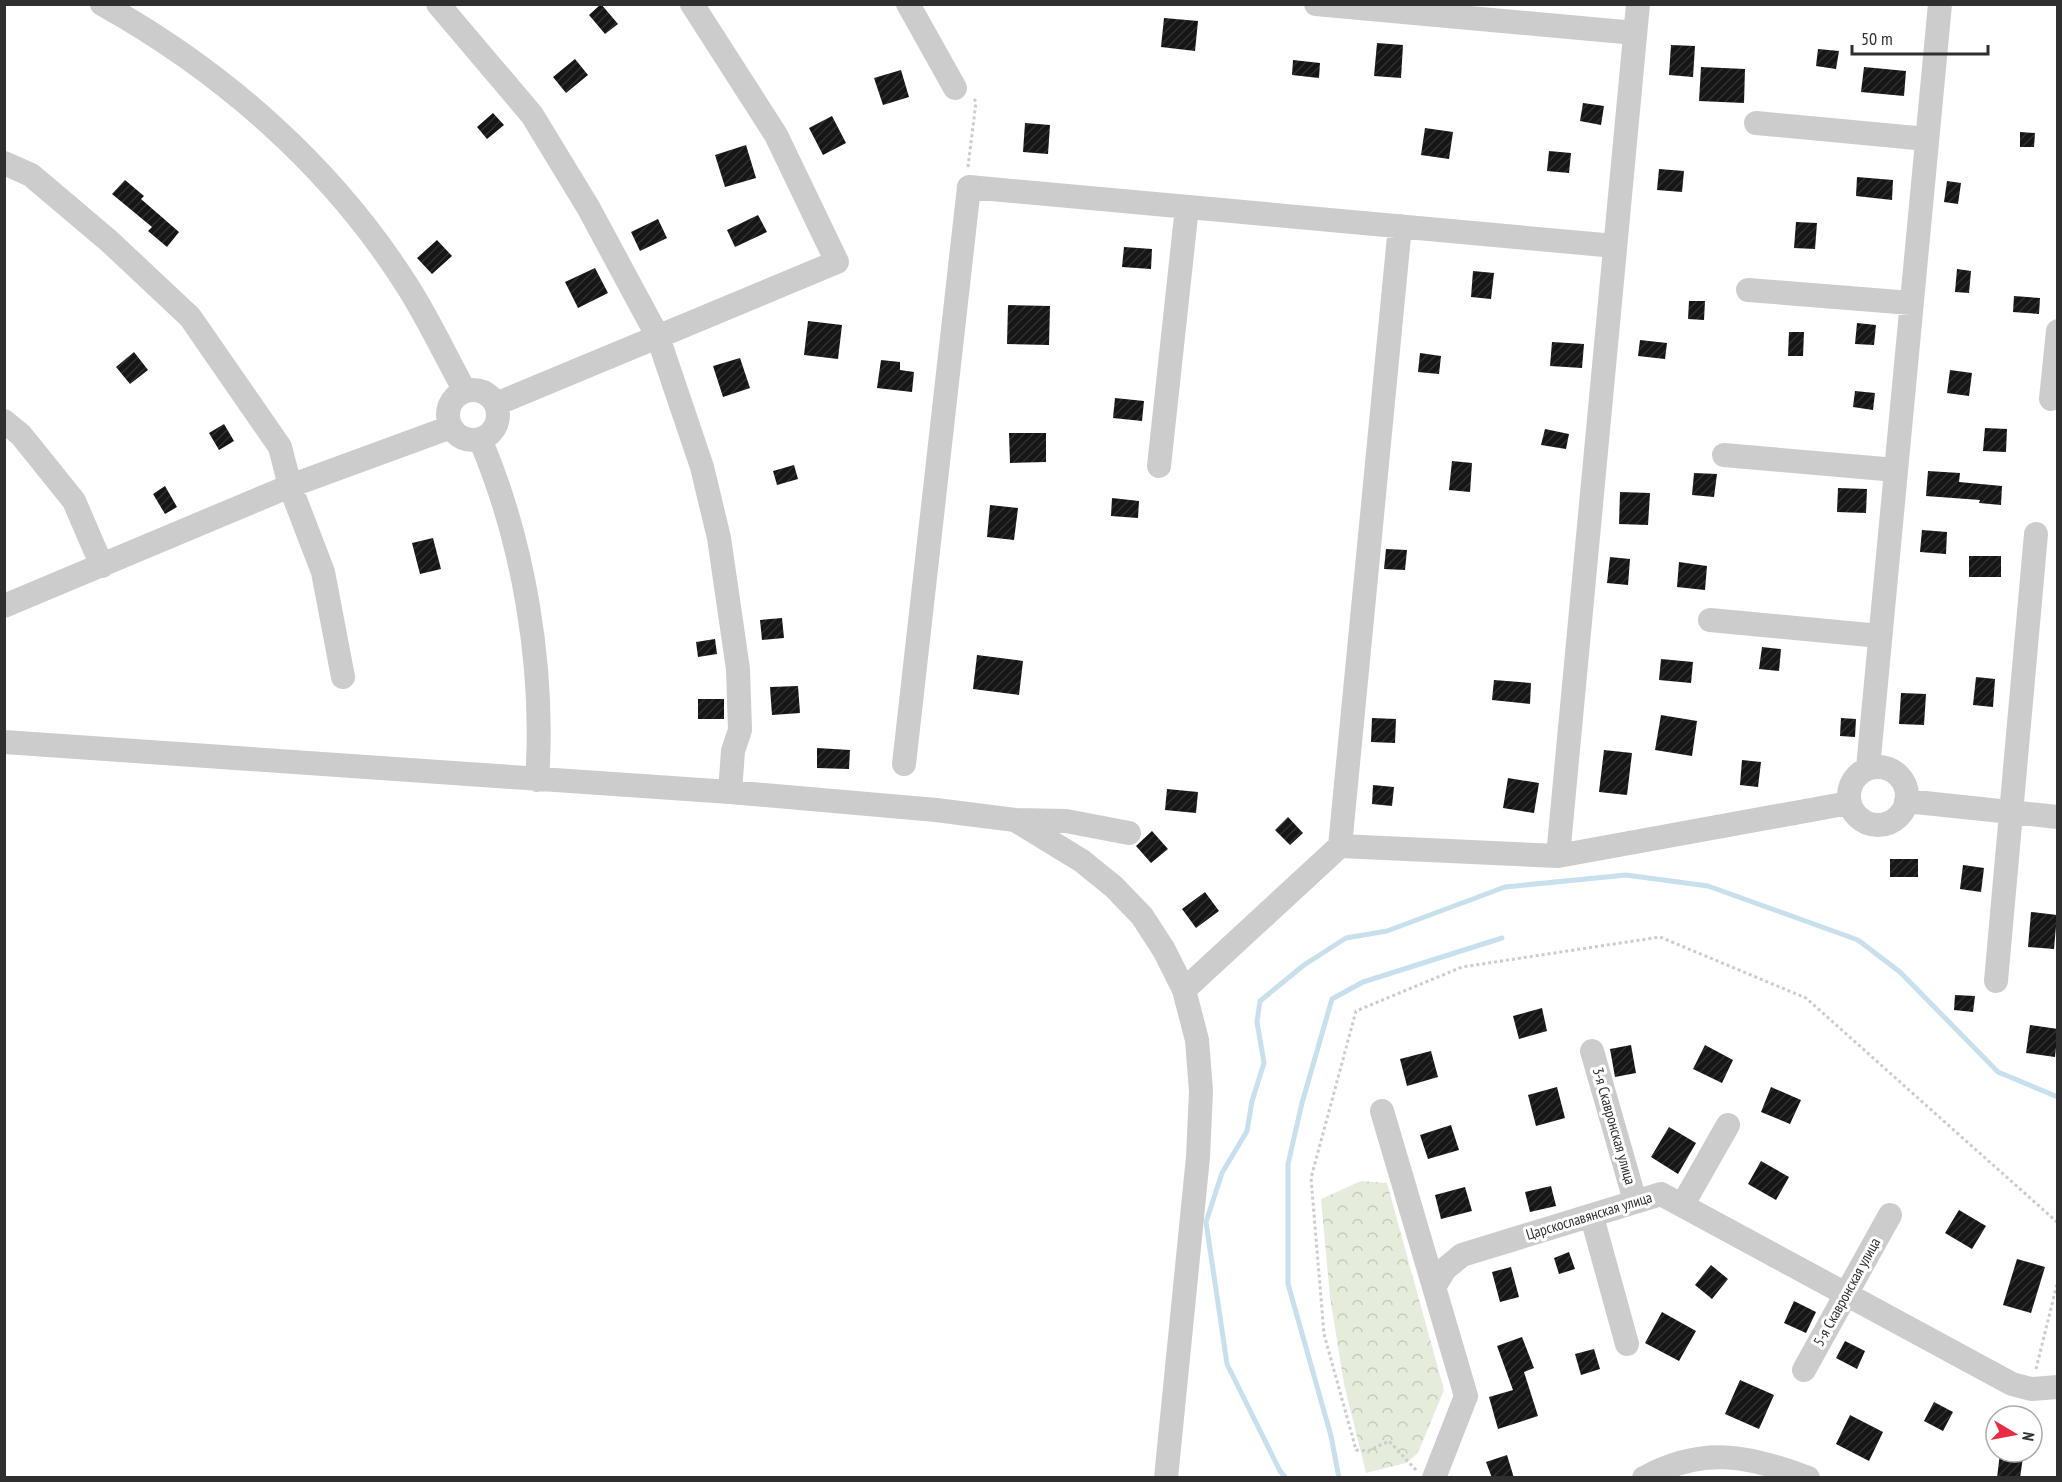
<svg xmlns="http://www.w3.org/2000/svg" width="2062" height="1482" font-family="'PT Sans Narrow',sans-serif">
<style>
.park{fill:url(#park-crowns)}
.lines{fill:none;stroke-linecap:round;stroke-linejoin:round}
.stream{stroke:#c8e0ed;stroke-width:5}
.building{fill:url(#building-hatch)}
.path{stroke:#ccc;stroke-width:3;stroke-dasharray:3 3;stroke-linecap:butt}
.minor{stroke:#ccc;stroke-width:24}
.labels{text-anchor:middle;stroke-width:6;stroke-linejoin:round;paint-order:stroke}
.street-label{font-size:15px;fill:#2f2f2f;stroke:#fff}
</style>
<defs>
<pattern id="park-crowns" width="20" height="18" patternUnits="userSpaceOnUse" patternTransform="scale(1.5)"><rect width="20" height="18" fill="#e5ecdc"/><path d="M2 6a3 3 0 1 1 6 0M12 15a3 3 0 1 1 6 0" fill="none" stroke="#c5cbbd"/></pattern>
<pattern id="building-hatch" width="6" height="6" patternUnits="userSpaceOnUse" patternTransform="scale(1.5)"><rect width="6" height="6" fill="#161616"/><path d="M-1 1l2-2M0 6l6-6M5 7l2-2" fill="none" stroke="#303030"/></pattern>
</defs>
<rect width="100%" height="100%" fill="#fff"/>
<path class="park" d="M 1361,1181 L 1387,1183 L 1444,1390 L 1418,1453 L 1406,1463 L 1366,1473 L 1344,1384 L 1330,1297 L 1321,1199 Z"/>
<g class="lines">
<path class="stream" d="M 1286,1478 L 1280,1471 L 1227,1364 L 1206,1222 L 1222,1173 L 1247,1131 L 1252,1101 L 1264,1063 L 1257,1022 L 1260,1001 L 1304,965 L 1346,938 L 1387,931 L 1505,887 L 1626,875 L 1708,886 L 1858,940 L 1900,972 L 1998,1072 L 2058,1097
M 1339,1478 L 1331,1436 L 1288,1284 L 1288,1164 L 1302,1103 L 1332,999 L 1363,982 L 1502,938"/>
</g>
<path class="building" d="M 601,4 L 618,24 L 605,34 L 589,15 Z
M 1164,18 L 1198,21 L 1195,51 L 1161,47 Z
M 1377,43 L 1403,45 L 1401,78 L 1374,76 Z
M 1671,45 L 1695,46 L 1693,77 L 1669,75 Z
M 1818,49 L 1839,51 L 1836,69 L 1816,66 Z
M 575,59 L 588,75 L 566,93 L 553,77 Z
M 1293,60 L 1320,63 L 1319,78 L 1292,75 Z
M 1701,67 L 1745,69 L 1744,103 L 1699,101 Z
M 1864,67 L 1906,71 L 1904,96 L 1861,92 Z
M 901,70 L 909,97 L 883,105 L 874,78 Z
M 1583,103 L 1604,106 L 1601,125 L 1580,121 Z
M 493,113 L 504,125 L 487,139 L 477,127 Z
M 832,116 L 846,143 L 823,155 L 809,128 Z
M 1025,123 L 1050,125 L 1048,154 L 1023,152 Z
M 1425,128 L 1453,132 L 1449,159 L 1421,155 Z
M 2020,132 L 2035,133 L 2034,147 L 2020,147 Z
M 746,145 L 756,178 L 725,187 L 715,155 Z
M 1549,151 L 1571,153 L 1569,173 L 1547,171 Z
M 1659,169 L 1684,171 L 1682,192 L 1657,190 Z
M 1857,177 L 1893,180 L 1892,200 L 1856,196 Z
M 125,180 L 144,196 L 141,199 L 179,232 L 167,247 L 148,231 L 152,227 L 112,194 Z
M 1947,181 L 1961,183 L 1958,204 L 1944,202 Z
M 758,215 L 767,232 L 735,247 L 727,230 Z
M 658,219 L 667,238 L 640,251 L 631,232 Z
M 1796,222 L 1817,223 L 1815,249 L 1794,248 Z
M 437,240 L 452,256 L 432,274 L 417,258 Z
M 1124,247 L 1152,249 L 1151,269 L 1122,267 Z
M 595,268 L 608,293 L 578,308 L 565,282 Z
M 1957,269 L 1971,271 L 1969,293 L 1955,292 Z
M 1473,271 L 1494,273 L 1491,299 L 1471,297 Z
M 2014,296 L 2040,298 L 2039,314 L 2013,312 Z
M 1689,301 L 1705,301 L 1704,320 L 1688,319 Z
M 1008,305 L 1050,306 L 1049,345 L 1007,344 Z
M 808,321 L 842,325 L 838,359 L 804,355 Z
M 1857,323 L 1876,325 L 1874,345 L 1855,344 Z
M 1789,332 L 1804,332 L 1803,356 L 1788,356 Z
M 1640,340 L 1667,343 L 1665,359 L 1638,356 Z
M 1552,342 L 1584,344 L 1582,368 L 1550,366 Z
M 134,352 L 148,370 L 130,384 L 116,367 Z
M 1420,353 L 1441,356 L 1439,374 L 1418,372 Z
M 740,358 L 750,388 L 723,397 L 713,366 Z
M 881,360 L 900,362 L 900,370 L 914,372 L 912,392 L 877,388 Z
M 1950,370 L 1972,373 L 1969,396 L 1947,393 Z
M 1855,391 L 1875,393 L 1873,410 L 1853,407 Z
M 1115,398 L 1144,401 L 1142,421 L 1113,418 Z
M 224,424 L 234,441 L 219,450 L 209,433 Z
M 1985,428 L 2007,429 L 2006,452 L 1983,451 Z
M 1545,429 L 1569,434 L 1566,449 L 1541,445 Z
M 1009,433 L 1046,433 L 1046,462 L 1010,463 Z
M 1452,461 L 1472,463 L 1470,492 L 1449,490 Z
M 794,465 L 798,479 L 777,485 L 773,471 Z
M 1928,471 L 1960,473 L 1959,482 L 2002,486 L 2001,505 L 1979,503 L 1980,500 L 1926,496 Z
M 1694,473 L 1717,474 L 1714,497 L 1692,495 Z
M 165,486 L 177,507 L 165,514 L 153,494 Z
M 1838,488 L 1867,489 L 1866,513 L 1837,512 Z
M 1620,492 L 1650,493 L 1648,525 L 1619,524 Z
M 1112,498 L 1139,501 L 1138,518 L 1111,516 Z
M 990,505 L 1018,508 L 1014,540 L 987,537 Z
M 1922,530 L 1947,532 L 1946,554 L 1920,552 Z
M 433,538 L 441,569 L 420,574 L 412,543 Z
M 1386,549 L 1407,550 L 1405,570 L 1384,569 Z
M 1969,556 L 2001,556 L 2001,577 L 1969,577 Z
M 1610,557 L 1630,559 L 1628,585 L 1607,583 Z
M 1679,562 L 1707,566 L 1705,590 L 1677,587 Z
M 782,618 L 784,638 L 762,640 L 760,620 Z
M 715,639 L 717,654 L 698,657 L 696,642 Z
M 1762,647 L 1781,649 L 1779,671 L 1759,669 Z
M 977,655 L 1023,661 L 1019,695 L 973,689 Z
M 1661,659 L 1693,662 L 1691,683 L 1659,680 Z
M 1976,677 L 1995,679 L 1993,707 L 1973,705 Z
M 1494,680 L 1531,683 L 1530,704 L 1492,700 Z
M 798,686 L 800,713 L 772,715 L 770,687 Z
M 1901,693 L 1926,694 L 1924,725 L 1899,724 Z
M 698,699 L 724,699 L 724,719 L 698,719 Z
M 1661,715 L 1697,721 L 1692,756 L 1655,750 Z
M 1372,718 L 1396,719 L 1395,743 L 1371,742 Z
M 1841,718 L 1856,719 L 1855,737 L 1840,736 Z
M 817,748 L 850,750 L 849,769 L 817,768 Z
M 1604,750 L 1632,753 L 1627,795 L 1599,792 Z
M 1742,760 L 1761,762 L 1758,787 L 1740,785 Z
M 1508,778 L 1539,783 L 1534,813 L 1503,808 Z
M 1373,785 L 1394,787 L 1392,806 L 1372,804 Z
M 1167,789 L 1198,792 L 1196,813 L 1165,810 Z
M 1288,817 L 1303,833 L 1290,845 L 1275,830 Z
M 1152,831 L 1168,849 L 1151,863 L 1136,846 Z
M 1890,859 L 1918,859 L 1918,877 L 1890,877 Z
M 1963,865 L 1984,868 L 1981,892 L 1960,889 Z
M 1205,892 L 1219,911 L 1196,928 L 1182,909 Z
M 2031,912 L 2057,915 L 2054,949 L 2028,947 Z
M 1955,995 L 1975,996 L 1973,1012 L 1954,1010 Z
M 1542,1008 L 1547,1031 L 1519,1039 L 1513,1016 Z
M 2030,1025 L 2058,1029 L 2055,1057 L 2026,1053 Z
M 1631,1045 L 1636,1073 L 1615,1077 L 1610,1049 Z
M 1705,1045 L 1733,1060 L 1722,1083 L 1693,1069 Z
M 1431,1051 L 1438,1077 L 1407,1086 L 1400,1059 Z
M 1557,1087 L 1565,1118 L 1536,1126 L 1528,1095 Z
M 1771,1087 L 1801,1100 L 1790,1124 L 1761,1112 Z
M 1451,1125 L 1459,1150 L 1428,1159 L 1420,1135 Z
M 1669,1127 L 1696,1143 L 1678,1174 L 1651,1157 Z
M 1761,1161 L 1789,1177 L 1776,1200 L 1748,1184 Z
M 1551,1186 L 1556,1206 L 1530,1212 L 1525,1192 Z
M 1465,1187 L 1472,1211 L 1441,1219 L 1435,1195 Z
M 1959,1210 L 1986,1226 L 1972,1249 L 1945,1233 Z
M 1569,1252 L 1575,1269 L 1559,1274 L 1554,1258 Z
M 2017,1259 L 2045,1267 L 2031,1313 L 2003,1305 Z
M 1711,1265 L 1728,1279 L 1712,1299 L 1695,1285 Z
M 1511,1267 L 1519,1297 L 1500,1302 L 1492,1272 Z
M 1794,1301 L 1816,1312 L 1806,1333 L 1784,1323 Z
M 1662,1312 L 1696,1331 L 1679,1361 L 1645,1343 Z
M 1522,1337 L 1534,1368 L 1524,1372 L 1538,1416 L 1498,1429 L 1489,1397 L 1513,1390 L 1497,1346 Z
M 1845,1341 L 1865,1351 L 1857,1369 L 1836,1358 Z
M 1594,1349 L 1600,1369 L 1581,1375 L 1575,1354 Z
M 1740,1380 L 1774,1395 L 1759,1429 L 1725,1414 Z
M 1934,1402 L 1953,1412 L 1943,1431 L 1924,1421 Z
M 1850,1415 L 1883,1432 L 1869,1461 L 1836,1444 Z
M 2000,1453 L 2023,1457 L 2020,1478 L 1997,1478 Z
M 1507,1455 L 1514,1478 L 1492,1478 L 1486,1462 Z"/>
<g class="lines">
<path class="path" d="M 968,167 L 976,102 L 973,97
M 2036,1369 L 2058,1280
M 1416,1470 L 1389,1441 L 1368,1451 L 1356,1450 L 1324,1334 L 1311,1178 L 1356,1011 L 1462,967 L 1660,937 L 1806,998 L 2058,1223"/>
<path class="minor" d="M 102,4 C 224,72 333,168 408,287 C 429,320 446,357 465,391
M 438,4 L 532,115 L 588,207 L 658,337 L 702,467 L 719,538 L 738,669 L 740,730 L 733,751 L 730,792
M 908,4 L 955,88
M 1316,4 L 1635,33
M 1756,123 L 1927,139
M 4,163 L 31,175 L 109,241 L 190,317 L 280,447 L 290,486 L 4,606
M 1748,290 L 1911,303
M448 415a25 25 0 1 1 50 0a25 25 0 1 1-50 0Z
M 2051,399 L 2058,331
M 496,404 L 837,262 L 776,135 L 692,4
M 4,421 L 21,435 L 74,501 L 102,566
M 480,439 C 524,542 545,668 537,780
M 1724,455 L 1896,470
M 1159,466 L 1187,207
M 1710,620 L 1880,636
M 343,677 L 323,572 L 290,486 L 451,427
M 4,742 L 730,792 L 936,810 L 1015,820 L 1082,861 L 1114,887 L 1142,916 L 1164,950 L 1184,990 L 1197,1040 L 1201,1091 L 1198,1157 L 1166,1478
M 904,764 L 969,187 L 1615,246
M1849 796a29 29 0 1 1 58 0a29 29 0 1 1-58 0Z
M 1868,768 L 1940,4
M 1906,801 L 2058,817
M 1015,820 L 1066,821 L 1129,833
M 1340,846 L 1400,226
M 1558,856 L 1638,4
M 1996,981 L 2036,534
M 1184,990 L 1340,846 L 1558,856 L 1849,803
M 1592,1051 L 1635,1201
M 1382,1111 L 1434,1287
M 1683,1204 L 1728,1125
M 1592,1217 L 1627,1344
M 1804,1370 L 1890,1215
M 1434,1478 L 1466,1396 L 1434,1287 L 1445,1269 L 1462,1255 L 1661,1194 L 2012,1384 L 2031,1389 L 2058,1387
M 1644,1478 C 1702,1446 1748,1455 1808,1478"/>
</g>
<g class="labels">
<g class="street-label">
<text transform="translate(1614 1126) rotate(74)" y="5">3-я Скавронская улица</text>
<text transform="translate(1589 1216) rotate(-17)" y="5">Царскославянская улица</text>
<text transform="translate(1847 1292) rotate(-61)" y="5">5-я Скавронская улица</text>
</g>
</g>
<rect width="2062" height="1482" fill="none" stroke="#2f2f2f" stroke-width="12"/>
<g transform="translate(2014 1434) rotate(100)"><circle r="28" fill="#ffffff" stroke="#acacac" stroke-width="1.5"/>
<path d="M0-4.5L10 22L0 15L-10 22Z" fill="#ea2c43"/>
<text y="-9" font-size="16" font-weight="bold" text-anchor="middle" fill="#2f2f2f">N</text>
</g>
<path d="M1852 45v9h136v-9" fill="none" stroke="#2f2f2f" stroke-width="3"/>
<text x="1861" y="45" font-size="18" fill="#2f2f2f" stroke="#ffffff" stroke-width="4.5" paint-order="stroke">50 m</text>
</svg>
